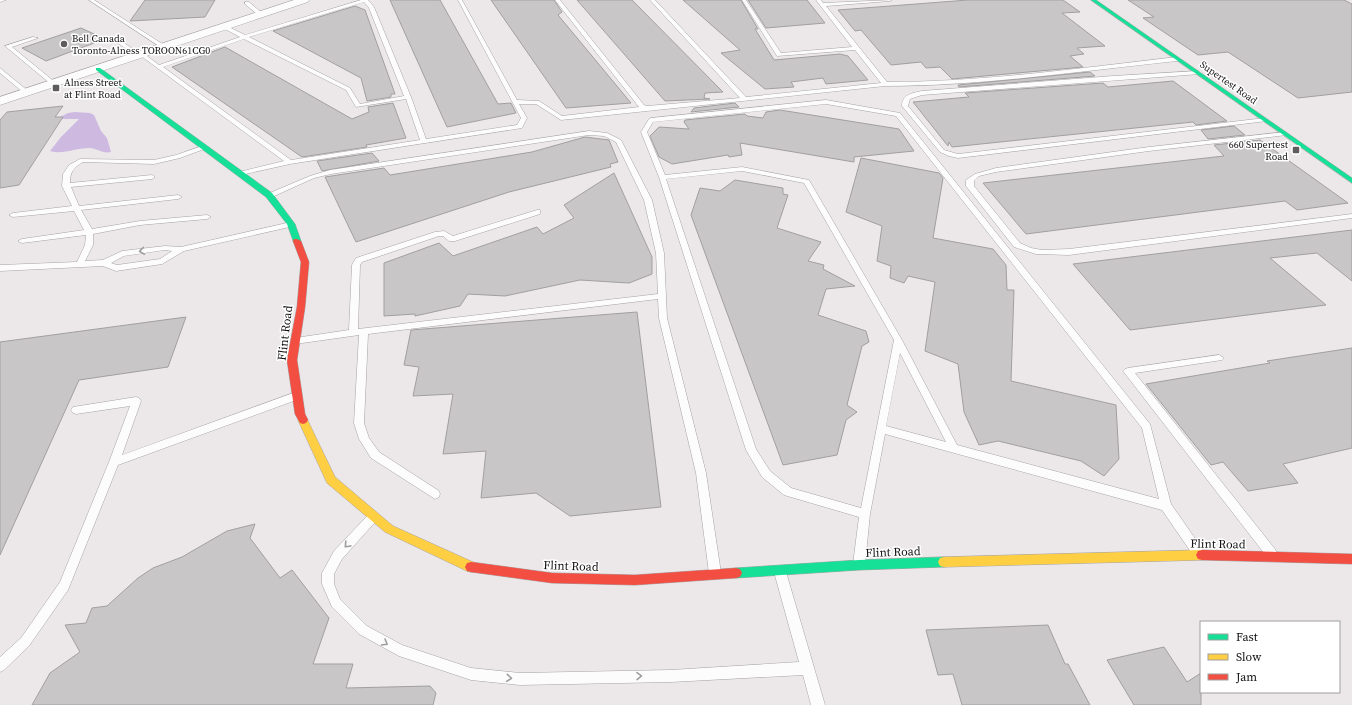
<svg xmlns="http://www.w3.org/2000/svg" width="1352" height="705" font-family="'Source Serif 4',serif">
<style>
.water{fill:#cebae1}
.building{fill:#c9c6c8;stroke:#a19fa0}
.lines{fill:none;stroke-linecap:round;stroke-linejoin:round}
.lane-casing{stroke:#a7a3a5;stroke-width:1}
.street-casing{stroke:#a7a3a5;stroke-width:1}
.fast-casing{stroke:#a7a3a5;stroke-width:1}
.slow-casing{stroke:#a7a3a5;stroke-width:1}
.jam-casing{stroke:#a7a3a5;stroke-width:1}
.lane{fill:#fcfcfc;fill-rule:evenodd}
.street{fill:#fcfcfc;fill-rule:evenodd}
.fast{fill:#16e098;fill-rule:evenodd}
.slow{fill:#ffcf43;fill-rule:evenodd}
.jam{fill:#f24e42;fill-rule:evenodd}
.oneway{stroke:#9e9e9e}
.poi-dot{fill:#5e5c5d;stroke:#fff;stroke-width:1.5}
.labels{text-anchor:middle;stroke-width:3;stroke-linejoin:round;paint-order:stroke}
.far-poi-label{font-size:10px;fill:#121011;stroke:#fff;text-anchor:start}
.far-street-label{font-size:10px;fill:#121011;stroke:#fff}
.street-label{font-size:12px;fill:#121011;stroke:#fff}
</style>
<rect width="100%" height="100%" fill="#ece8ea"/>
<path class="water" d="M 75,112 L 90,113 L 94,115 L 101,131 L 107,138 L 111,152 C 102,154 97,148 89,148 C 76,148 62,155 50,151 L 61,137 L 79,119 L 56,119 L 68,113 Z"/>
<path class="building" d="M 145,0 L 215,0 L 205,17 L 130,21 Z
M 390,0 L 440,0 L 498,104 L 511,103 L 516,113 L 447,127 Z
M 491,0 L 554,0 L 562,12 L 558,15 L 631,103 L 566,108 Z
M 577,0 L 632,0 L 723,92 L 705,93 L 704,98 L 710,99 L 665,101 Z
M 683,0 L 741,0 L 758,29 L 755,29 L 774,60 L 840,54 L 848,56 L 868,80 L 826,84 L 823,78 L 791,82 L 794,87 L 765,89 L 721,53 L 740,50 Z
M 748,0 L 807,0 L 825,23 L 766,28 Z
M 968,0 L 1063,0 L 1080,12 L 1062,13 L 1105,46 L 1077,48 L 1084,54 L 1070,56 L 1083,67 L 952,79 L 940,67 L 926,68 L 921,62 L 891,65 L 861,30 L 855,31 L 838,10 Z
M 1128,0 L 1344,0 L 1352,4 L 1352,92 L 1298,98 L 1228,52 L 1198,55 L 1143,18 L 1154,17 Z
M 355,6 L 365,10 L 395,94 L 391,94 L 391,97 L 367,101 L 361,78 L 273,31 Z
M 81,28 L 105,39 L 46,61 L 22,48 Z
M 225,47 L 352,119 L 369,112 L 368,107 L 393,103 L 406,138 L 366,145 L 367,147 L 302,157 L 172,67 Z
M 1090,72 L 1095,76 L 959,87 L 958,85 Z
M 1173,81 L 1227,121 L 1196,125 L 1193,122 L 952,147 L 949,142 L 948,146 L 913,102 L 969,97 L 965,93 L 1103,83 L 1108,87 Z
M 735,103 L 739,107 L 691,112 L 694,108 Z
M 63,106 L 55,117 L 63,117 L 19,185 L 0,188 L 0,120 L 7,112 Z
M 780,110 L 899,129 L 914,151 L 854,157 L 854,162 L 740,143 L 742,155 L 729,157 L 728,155 L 672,164 L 659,157 L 650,136 L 659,127 L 689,129 L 684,122 L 685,120 L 745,114 L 747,116 L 763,118 L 766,112 Z
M 1234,126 L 1245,135 L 1208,139 L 1201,130 Z
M 585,137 L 609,140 L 618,162 L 610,164 L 611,167 L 509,192 L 356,242 L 325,177 L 384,168 L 390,175 L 532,152 Z
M 1260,140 L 1348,203 L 1297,210 L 1285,201 L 1026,234 L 983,183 L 1224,156 L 1214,145 Z
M 372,153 L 379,161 L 322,171 L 317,161 Z
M 861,158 L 939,173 L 943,178 L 933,238 L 993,249 L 1006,265 L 1007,290 L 1014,290 L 1011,381 L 1116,405 L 1119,459 L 1104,476 L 1081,461 L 998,441 L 979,445 L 964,412 L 958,364 L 925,351 L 935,282 L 908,276 L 904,283 L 890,278 L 891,266 L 877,261 L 882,226 L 846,212 Z
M 614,173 L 652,257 L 652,274 L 629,283 L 580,280 L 505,296 L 468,294 L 460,306 L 415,316 L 415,314 L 384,316 L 384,263 L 439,243 L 453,256 L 537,227 L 543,234 L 574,218 L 564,205 Z
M 735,180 L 783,188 L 783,194 L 788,195 L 777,228 L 821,242 L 808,261 L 824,265 L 823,269 L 855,286 L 826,289 L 818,315 L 866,331 L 869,342 L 862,346 L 847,405 L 857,412 L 846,420 L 837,455 L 783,465 L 691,215 L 700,188 L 720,191 Z
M 1352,230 L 1352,281 L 1317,253 L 1270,258 L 1326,305 L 1130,330 L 1073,264 Z
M 637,312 L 661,507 L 570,516 L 536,493 L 481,498 L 486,451 L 443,454 L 453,394 L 413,396 L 419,367 L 404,365 L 411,330 Z
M 186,317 L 168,367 L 79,380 L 0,555 L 0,342 Z
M 1352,348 L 1352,448 L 1283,464 L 1298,483 L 1248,491 L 1223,462 L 1211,465 L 1146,384 L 1270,363 L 1267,361 Z
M 255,524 L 250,538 L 280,578 L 292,570 L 329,618 L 313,664 L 353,664 L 346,688 L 430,686 L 436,693 L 433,705 L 32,705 L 50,673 L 80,652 L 65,625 L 86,623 L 92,608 L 107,606 L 138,578 L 153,568 L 182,557 L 227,531 Z
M 1048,625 L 1065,664 L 1068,664 L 1090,705 L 962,705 L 953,674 L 938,675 L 926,630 Z
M 1164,647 L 1187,682 L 1201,673 L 1201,705 L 1134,705 L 1107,660 Z"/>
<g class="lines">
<g class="lane-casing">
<path id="lane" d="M 0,0 L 6,0 L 0,2 Z
M 89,0 L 94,0 L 167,47 L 162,48 Z
M 361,0 L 368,0 L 374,7 L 411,97 L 426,139 L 517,125 L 521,118 L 458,0 L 462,0 L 517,100 L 539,101 L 562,116 L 639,107 L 555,0 L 560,0 L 644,105 L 647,106 L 740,98 L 650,0 L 655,0 L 746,97 L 881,83 L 855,50 L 777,56 L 742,0 L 746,0 L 781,53 L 852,47 L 816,0 L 821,0 L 823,3 L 892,0 L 890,1 L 826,6 L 887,82 C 984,82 1080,68 1177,57 L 1180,59 L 1177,61 C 1080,71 983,86 885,86 L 561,120 L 536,104 L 519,104 L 527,118 L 522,128 L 290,164 L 241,175 L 239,174 L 239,172 L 284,161 L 141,56 L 137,56 L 113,40 L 118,39 L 139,53 L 143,53 L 159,65 L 240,37 L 221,27 L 221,25 L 225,25 L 245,35 ZM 364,2 L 369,8 L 404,96 L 360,104 L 350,88 L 249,37 ZM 244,39 L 346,90 L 356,107 L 406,99 L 420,140 L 291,160 L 163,67 Z
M 245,2 L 249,2 L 262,13 L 262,15 L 258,15 L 245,4 Z
M 33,37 L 38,38 L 12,47 L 56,83 L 56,85 L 52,85 L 5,46 Z
M 0,68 L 28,91 L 28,93 L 24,93 L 0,73 Z
M 1198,71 L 1201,73 L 1200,74 L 922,95 L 910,99 L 908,106 L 944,150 L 958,154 L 1265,118 L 1267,119 L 1267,121 L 958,158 L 949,156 L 940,152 L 902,106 C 902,94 913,93 922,91 L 1113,76 Z
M 826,100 L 900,113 L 1150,424 L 1171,504 L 1201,547 L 1203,551 L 1201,555 L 1197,556 L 1193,555 L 1162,510 L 885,434 L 870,514 L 865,564 L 863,568 L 859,569 L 855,568 L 853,564 L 859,517 L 784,495 L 762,477 L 746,450 L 659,177 L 641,132 L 649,119 L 651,118 ZM 826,104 L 896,116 L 1142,428 L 1159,499 L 957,445 L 902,340 L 809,180 L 742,167 L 665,175 L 647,132 L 653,122 ZM 742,171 L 804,183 L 894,340 L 861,508 L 791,488 L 770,471 L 756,449 L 666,179 ZM 900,353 L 946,442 L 886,426 Z
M 589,131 L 607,133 L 621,140 L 652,200 L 664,253 L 667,318 L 706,473 L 721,573 L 719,577 L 715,578 L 711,577 L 709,573 L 696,473 L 659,318 L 658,299 L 368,334 L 364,423 L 369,438 L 379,452 L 439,491 L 440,494 L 439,497 L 435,499 L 371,458 L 359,439 L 354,423 L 359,335 L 295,344 L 291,341 L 295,338 L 349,330 L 352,265 L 356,258 L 435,232 L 444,231 L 453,236 L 537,210 L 540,210 L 540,214 L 455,241 L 449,241 L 443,236 L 439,236 L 362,262 L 360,265 L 358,329 L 658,294 L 656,253 L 644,200 L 616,142 L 604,136 L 589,135 L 331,174 L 314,178 L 272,197 L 269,197 L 265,195 L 310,176 L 330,170 Z
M 1285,132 L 1288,134 L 1287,135 L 1149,151 L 996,172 L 979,176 L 974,181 L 974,186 L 1020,243 L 1031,248 L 1042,250 L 1069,249 L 1352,214 L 1352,218 L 1069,255 L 1036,254 L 1014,247 L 966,186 L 966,180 L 975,174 L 996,168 L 1149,147 Z
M 205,145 L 207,146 L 207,148 L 180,158 L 154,164 L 83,162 C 73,168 70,172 70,183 L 152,175 L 155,177 L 152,179 L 71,187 L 79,206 L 178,195 L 182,197 L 178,199 L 81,210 L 92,229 L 140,221 L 207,215 L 211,217 L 207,219 L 140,225 L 93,234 L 93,245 L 85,261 L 103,260 L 122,251 L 165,246 L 181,247 L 291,222 L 295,224 L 294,226 L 184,251 L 162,264 L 116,271 L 103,266 L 0,271 L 0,265 L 77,262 L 85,245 L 86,235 L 22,243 L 18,241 L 22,239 L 84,230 L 74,211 L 13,217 L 9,215 L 13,213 L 72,206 L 62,186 L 63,174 L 69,165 L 80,159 L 154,160 L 176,155 ZM 165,250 L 172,251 L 160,259 L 117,265 L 111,263 L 124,256 Z
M 1219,355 L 1224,358 L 1222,360 L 1135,373 L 1275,549 L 1277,553 L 1275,557 L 1271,558 L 1267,557 L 1123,371 L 1125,369 L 1128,368 Z
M 296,392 L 299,393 L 301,396 L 299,399 L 118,465 L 68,590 L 29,646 L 4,670 L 0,672 L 0,657 L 21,638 L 60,582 L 109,462 L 130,406 L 76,414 L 73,413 L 71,410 L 73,407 L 136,397 L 139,398 L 141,401 L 122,455 Z
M 373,512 L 377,514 L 378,517 L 377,520 L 342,559 L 334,574 L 334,584 L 340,599 L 367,626 L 402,645 L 471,668 L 520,673 L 671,670 L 799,662 L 774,572 L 776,568 L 780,567 L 784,568 L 786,572 L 825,705 L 811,705 L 803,675 L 671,682 L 520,685 L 471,680 L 399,656 L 359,634 L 332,607 L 322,584 L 322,573 L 334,551 L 369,514 Z"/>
</g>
<g class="street-casing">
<path id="street" d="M 294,0 L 309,0 L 308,2 L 0,105 L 0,97 Z"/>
</g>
<g class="fast-casing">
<path id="fast" d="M 1091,0 L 1096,0 L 1352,178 L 1352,183 Z
M 96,68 L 100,68 L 272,193 L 295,224 L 301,241 L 300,243 L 294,243 L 287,224 L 266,197 L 96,70 Z
M 944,557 L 948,558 L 950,562 L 948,566 L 944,567 L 859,570 L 736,578 L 732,577 L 730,573 L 732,569 L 736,568 L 859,560 Z"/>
</g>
<g class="slow-casing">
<path id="slow" d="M 303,416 L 306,417 L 335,477 L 393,526 L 475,563 L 477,567 L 475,571 L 471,572 L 467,571 L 385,532 L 327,483 L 298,420 L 300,417 Z
M 1202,550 L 1206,551 L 1208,555 L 1206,559 L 1202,560 L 944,567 L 940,566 L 938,562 L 940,558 L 944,557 Z"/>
</g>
<g class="jam-casing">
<path id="jam" d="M 294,239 L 297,239 L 301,241 L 309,262 L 305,307 L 297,360 L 305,414 L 308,420 L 306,423 L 303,424 L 300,423 L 295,414 L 287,360 L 297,307 L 301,262 L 293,241 Z
M 1202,550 L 1352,554 L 1352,564 L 1202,560 L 1198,559 L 1196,555 L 1198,551 Z
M 471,562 L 552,573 L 635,575 L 736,568 L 740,569 L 742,573 L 740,577 L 736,578 L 635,585 L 552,583 L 471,572 L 467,571 L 465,567 L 467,563 Z"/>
</g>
<use href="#lane" class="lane"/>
<use href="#street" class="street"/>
<use href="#fast" class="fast"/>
<use href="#slow" class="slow"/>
<use href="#jam" class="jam"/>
</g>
<defs><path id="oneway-chevron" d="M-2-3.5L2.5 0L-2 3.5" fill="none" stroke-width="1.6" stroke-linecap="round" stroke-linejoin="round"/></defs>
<g class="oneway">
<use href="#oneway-chevron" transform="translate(142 251) rotate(172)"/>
<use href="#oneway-chevron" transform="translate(347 545) rotate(133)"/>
<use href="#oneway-chevron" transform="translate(385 643) rotate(30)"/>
<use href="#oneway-chevron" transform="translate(639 676) rotate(-1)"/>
<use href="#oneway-chevron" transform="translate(509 678) rotate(5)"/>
</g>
<g class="poi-dot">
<circle cx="64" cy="44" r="4"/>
<rect x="52" y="84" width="8" height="8" rx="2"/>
<rect x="1292" y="146" width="8" height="8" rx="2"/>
</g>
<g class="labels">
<g class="far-poi-label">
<text x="72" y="42">Bell Canada<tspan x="72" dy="12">Toronto-Alness TOROON61CG0</tspan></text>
<text x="64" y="86">Alness Street<tspan x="64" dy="12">at Flint Road</tspan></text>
<text x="1288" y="148" text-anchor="end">660 Supertest<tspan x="1288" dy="12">Road</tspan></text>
</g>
<g class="far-street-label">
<text transform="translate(1229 82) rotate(35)" y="4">Supertest Road</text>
</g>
<g class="street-label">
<text transform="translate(285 333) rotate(-83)" y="4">Flint Road</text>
<text transform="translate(1218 544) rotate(1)" y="4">Flint Road</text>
<text transform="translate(893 552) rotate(-2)" y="4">Flint Road</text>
<text transform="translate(571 566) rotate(2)" y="4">Flint Road</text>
</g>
</g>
<rect x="1200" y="621" width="140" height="72" fill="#ffffff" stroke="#a09fa0"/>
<rect x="1208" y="634" width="20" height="6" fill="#16e098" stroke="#a09fa0"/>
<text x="1236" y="641" font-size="12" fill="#121011">Fast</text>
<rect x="1208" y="654" width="20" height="6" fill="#ffcf43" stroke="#a09fa0"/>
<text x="1236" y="661" font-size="12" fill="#121011">Slow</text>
<rect x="1208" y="674" width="20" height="6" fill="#f24e42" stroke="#a09fa0"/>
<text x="1236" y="681" font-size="12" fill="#121011">Jam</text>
</svg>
